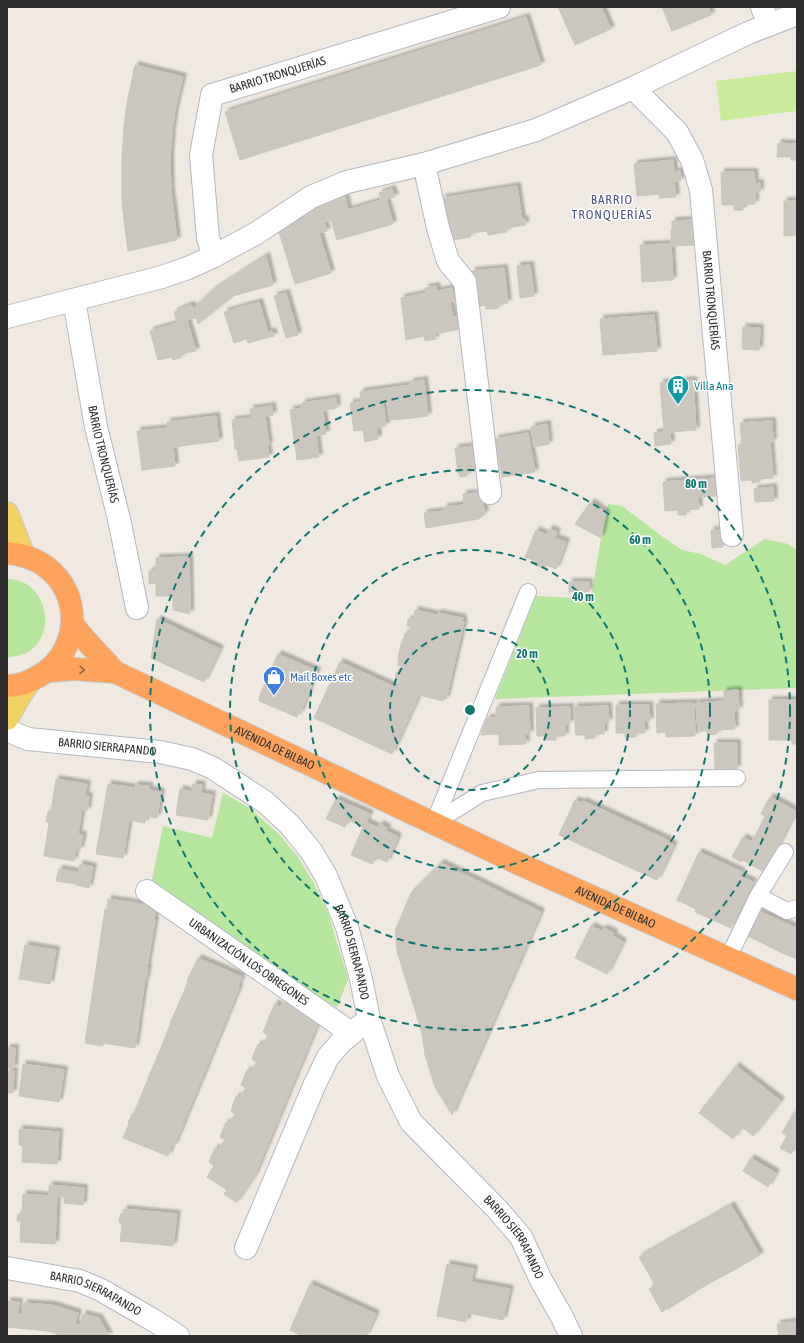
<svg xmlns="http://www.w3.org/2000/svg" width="804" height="1343" font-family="'Asap Condensed',sans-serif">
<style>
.green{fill:#b6e59e}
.pitch{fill:#c9ec9a}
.building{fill:#cbc7bf;stroke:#cbc5ba;filter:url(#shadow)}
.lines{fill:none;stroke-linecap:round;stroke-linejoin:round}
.lane-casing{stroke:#b4b7c1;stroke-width:18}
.street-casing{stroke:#b4b7c1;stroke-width:24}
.primary-casing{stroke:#c9c9c9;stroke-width:24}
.highway-casing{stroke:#c9c9c9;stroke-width:24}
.lane{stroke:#fff;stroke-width:16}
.street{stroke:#fff;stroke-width:22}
.primary{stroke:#f2d163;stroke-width:22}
.highway{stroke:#ffa35c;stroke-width:22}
.oneway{stroke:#8c6343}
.ring{fill:none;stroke:#0f766e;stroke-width:2;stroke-dasharray:7 5}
.labels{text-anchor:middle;stroke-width:3;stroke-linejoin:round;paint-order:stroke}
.street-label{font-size:12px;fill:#2e2e2e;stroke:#fff}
.culture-label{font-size:12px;fill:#0d838f;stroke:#fff;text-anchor:start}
.shop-label{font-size:12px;fill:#366cbe;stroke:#fff;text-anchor:start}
.neighbourhood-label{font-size:13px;letter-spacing:1px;fill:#4d5680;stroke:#fff}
.centre{fill:#0f766e;stroke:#fff;stroke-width:2}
.ring-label{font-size:12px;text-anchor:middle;font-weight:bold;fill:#0f766e;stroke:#fff;stroke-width:3;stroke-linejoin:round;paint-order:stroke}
</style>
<defs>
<filter id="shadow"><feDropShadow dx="3.5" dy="-3.5" stdDeviation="1" flood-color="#0004"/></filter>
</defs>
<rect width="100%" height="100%" fill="#efe9e1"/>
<path class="green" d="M 608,504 L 622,506 L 660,535 L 682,550 L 701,554 L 725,565 L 765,539 L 788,544 L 797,550 L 797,688 L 495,699 L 536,596 L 591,599 L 601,538 Z
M 7,579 C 43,578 59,628 31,650 C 24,655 15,656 7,658 Z
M 223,793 L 248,807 L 280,835 L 298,857 L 314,884 L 328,913 L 348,979 L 337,1008 L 151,884 L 163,826 L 212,838 Z"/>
<path class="pitch" d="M 797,71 L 797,111 L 721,121 L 716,81 Z"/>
<path class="building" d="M 558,7 L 601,7 L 611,29 L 575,45 Z
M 662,7 L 708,7 L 711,15 L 672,31 Z
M 526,17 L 541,65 L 240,160 L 225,112 Z
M 135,65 L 183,77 L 175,110 L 172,131 L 170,158 L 171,192 L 177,240 L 128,251 L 122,204 L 122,157 L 124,126 L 127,103 Z
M 778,143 L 797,144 L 797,160 L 791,160 L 791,157 L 777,157 Z
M 673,160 L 674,172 L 680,171 L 681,181 L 674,181 L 676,197 L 659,198 L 659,194 L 637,196 L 634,164 Z
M 721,172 L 754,172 L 755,184 L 760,183 L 760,192 L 755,192 L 755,204 L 743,204 L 743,210 L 734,210 L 734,205 L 722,205 Z
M 517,186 L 522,220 L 525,219 L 525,225 L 506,228 L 507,232 L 488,235 L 487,231 L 471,233 L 471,237 L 453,240 L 448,237 L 442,198 Z
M 392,189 L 395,197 L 386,199 L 393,224 L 365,232 L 358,207 L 381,200 L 379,193 Z
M 345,196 L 348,210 L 358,207 L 365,232 L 337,240 L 331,220 L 324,222 L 318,206 Z
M 784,201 L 797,201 L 797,235 L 784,236 Z
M 318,206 L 327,231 L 319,233 L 331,273 L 295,284 L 279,232 L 290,224 Z
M 695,220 L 695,228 L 672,230 L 672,221 Z
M 695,228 L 696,245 L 671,246 L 671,230 Z
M 671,244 L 673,280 L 642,282 L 640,245 Z
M 266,256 L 273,285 L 233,296 L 198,324 L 194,308 L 213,290 Z
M 530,265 L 534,296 L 520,298 L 517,266 Z
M 504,268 L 508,303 L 498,304 L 499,308 L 492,309 L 486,309 L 486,305 L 476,307 L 472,271 Z
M 436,286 L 437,291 L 452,288 L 454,301 L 450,302 L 453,317 L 457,316 L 460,329 L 435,334 L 436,339 L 425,341 L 424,336 L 406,340 L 401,298 L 426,293 L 425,288 Z
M 286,293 L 298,335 L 286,338 L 274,296 Z
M 259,302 L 268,333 L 272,331 L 274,336 L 248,343 L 247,339 L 234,343 L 224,312 Z
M 190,305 L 194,308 L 196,318 L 187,320 L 196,351 L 181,354 L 182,357 L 173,360 L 172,357 L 158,360 L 150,331 L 177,323 L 174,312 Z
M 654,315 L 657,351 L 603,355 L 600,319 Z
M 743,327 L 760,328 L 759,350 L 742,349 Z
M 424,380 L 428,416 L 414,418 L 410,382 Z
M 693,380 L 696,430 L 670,432 L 671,444 L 655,446 L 654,433 L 664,432 L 660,383 Z
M 410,385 L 414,418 L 390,420 L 388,402 L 383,403 L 386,426 L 377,427 L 378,439 L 365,442 L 363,430 L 354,431 L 350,403 L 361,402 L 360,392 Z
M 336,398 L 337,408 L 323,411 L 326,434 L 316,435 L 319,457 L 297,460 L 290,410 L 302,408 L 302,403 Z
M 272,406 L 273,415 L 265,416 L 269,445 L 267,445 L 269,457 L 239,461 L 237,449 L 235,449 L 232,420 L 251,418 L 250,409 Z
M 216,416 L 219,441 L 173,447 L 175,466 L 142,470 L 137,431 L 168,428 L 167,422 Z
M 772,421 L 773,442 L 770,442 L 773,478 L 760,479 L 760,482 L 752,483 L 752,480 L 741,481 L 738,445 L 742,445 L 740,423 Z
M 547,424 L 549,444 L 534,447 L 531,427 Z
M 528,433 L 535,472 L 502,477 L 495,439 Z
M 475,446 L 478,471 L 467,472 L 467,476 L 460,477 L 459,473 L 458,473 L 455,448 Z
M 717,478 L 718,496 L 698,497 L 699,509 L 686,510 L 686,515 L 678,515 L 678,510 L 665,511 L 663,482 Z
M 773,487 L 774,501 L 755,502 L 754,489 Z
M 480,493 L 485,513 L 479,519 L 426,528 L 424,513 L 444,511 L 444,507 L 464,505 L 463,494 Z
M 591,502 L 606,513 L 601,538 L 575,524 Z
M 549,529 L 557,532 L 555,538 L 566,542 L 556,569 L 546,565 L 544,569 L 534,564 L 535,561 L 525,557 L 536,530 L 547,535 Z
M 711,530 L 721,530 L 723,547 L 712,548 Z
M 189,557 L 190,596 L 190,614 L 173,610 L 173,596 L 156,596 L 156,583 L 149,584 L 149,571 L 156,570 L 156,558 Z
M 569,582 L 589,582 L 589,592 L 569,592 Z
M 415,610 L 437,615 L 438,613 L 463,618 L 462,621 L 464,622 L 446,699 L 444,699 L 443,701 L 419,695 L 392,754 L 314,718 L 340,662 L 397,688 L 399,680 L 395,679 L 396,673 L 396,672 L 401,673 L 402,666 L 398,665 L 399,658 L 404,659 L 404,658 L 398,657 L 402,641 L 408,642 L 403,640 L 405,633 L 409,634 L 411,627 L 407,626 L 408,619 L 413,620 Z
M 157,619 L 220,649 L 204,682 L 151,658 Z
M 278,654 L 317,671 L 300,714 L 298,713 L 297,717 L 259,701 L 260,697 L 259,697 Z
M 738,690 L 739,710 L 734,710 L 735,729 L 717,730 L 717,734 L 707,735 L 707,731 L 698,731 L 696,703 L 724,701 L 724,691 Z
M 769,700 L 797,700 L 797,744 L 792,744 L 792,740 L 769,740 Z
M 694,703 L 695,736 L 666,737 L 666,732 L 657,733 L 656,704 Z
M 616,705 L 649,705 L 650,721 L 644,721 L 645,733 L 636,733 L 636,737 L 625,737 L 625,733 L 616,733 Z
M 529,706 L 530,734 L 525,734 L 526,744 L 499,745 L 499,735 L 497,735 L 497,734 L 481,735 L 487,718 L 496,718 L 496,707 Z
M 608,706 L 609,722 L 604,722 L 604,734 L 595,734 L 595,738 L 585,739 L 585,735 L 576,735 L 574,707 Z
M 570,707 L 570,724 L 565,724 L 565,736 L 556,736 L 556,740 L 546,740 L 546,736 L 537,736 L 536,708 Z
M 714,743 L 737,743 L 737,769 L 715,769 Z
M 56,779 L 87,784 L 85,796 L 89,796 L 87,811 L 82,810 L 78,834 L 83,835 L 80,850 L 76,849 L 74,861 L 44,856 L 49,823 L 46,822 L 48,811 L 51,812 Z
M 108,784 L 135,788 L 135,785 L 149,786 L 149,790 L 161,792 L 157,818 L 146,816 L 145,823 L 129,820 L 123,858 L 96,854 Z
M 193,784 L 202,785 L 201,793 L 212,795 L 208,820 L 176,815 L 180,789 L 192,792 Z
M 770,797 L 796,811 L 778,846 L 756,834 L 765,816 L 761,814 Z
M 336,799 L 370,814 L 366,822 L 378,828 L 380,824 L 387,828 L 386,831 L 398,837 L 387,862 L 375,857 L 372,864 L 351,855 L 363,827 L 348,820 L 345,827 L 326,819 Z
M 575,800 L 582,803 L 583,801 L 668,840 L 667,842 L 674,845 L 657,880 L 559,835 Z
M 756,834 L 778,846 L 775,851 L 778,853 L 773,861 L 770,860 L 764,872 L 742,860 L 741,862 L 732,857 L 743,837 L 751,842 Z
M 699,852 L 742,872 L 740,876 L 753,882 L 731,928 L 695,912 L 696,909 L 677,900 Z
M 441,863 L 541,912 L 452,1115 L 435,1087 L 425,1055 L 422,1033 L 397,951 L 395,931 L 411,893 Z
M 80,864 L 93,867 L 89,888 L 76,885 Z
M 59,869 L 78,872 L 76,884 L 56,881 Z
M 108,899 L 156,906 L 154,920 L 155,920 L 147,967 L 148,967 L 146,980 L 145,980 L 139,1020 L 138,1023 L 139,1023 L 135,1048 L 103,1043 L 103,1046 L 85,1043 L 105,909 L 107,910 Z
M 759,911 L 792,926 L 780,952 L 748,936 Z
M 591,926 L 602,931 L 604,928 L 614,933 L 613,936 L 623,942 L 607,974 L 575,958 Z
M 792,926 L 797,928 L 797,959 L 780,952 Z
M 25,945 L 56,950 L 50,984 L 19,979 Z
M 198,958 L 242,977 L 238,987 L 239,988 L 174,1146 L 172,1145 L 168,1156 L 123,1138 L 129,1124 L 128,1123 L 132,1114 L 133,1115 L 149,1077 L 148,1077 L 153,1067 L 171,1023 L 170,1023 L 184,992 L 188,981 L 187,981 Z
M 288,996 L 320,1018 L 255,1175 L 237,1202 L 236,1202 L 224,1194 L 227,1190 L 207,1177 L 214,1166 L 209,1162 L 215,1148 L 218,1150 L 225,1140 L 220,1137 L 226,1122 L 229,1124 L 235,1114 L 231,1111 L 236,1096 L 239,1098 L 246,1088 L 241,1085 L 247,1070 L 250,1072 L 257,1062 L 252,1059 L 258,1044 L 261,1046 L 268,1036 L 263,1032 L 275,1003 L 280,1007 Z
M 7,1048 L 15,1048 L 14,1068 L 7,1068 Z
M 23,1064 L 64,1070 L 59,1102 L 19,1096 Z
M 736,1066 L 781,1101 L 753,1136 L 742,1127 L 733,1139 L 699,1113 Z
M 7,1071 L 14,1071 L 13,1093 L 7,1093 Z
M 794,1112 L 797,1114 L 797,1144 L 791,1154 L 780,1148 L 787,1136 L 782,1133 Z
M 19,1129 L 59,1132 L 57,1164 L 22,1162 L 23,1146 L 19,1145 Z
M 751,1158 L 776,1173 L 768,1187 L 743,1171 Z
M 49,1185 L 84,1188 L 83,1205 L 64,1203 L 64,1197 L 57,1196 L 55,1244 L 20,1242 L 21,1221 L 17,1221 L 18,1214 L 22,1214 L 23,1194 L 49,1196 Z
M 731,1205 L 760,1255 L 734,1270 L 706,1220 Z
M 124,1209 L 177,1214 L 173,1246 L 120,1241 L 122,1225 L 119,1222 L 120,1215 L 123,1213 Z
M 706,1220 L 734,1270 L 706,1285 L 678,1235 Z
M 678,1235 L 706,1285 L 668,1309 L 667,1308 L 662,1312 L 649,1289 L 655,1285 L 639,1257 Z
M 447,1264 L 474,1269 L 471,1282 L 510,1289 L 503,1320 L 468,1313 L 466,1322 L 437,1316 Z
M 310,1284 L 376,1314 L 366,1336 L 302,1336 L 290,1330 Z
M 7,1301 L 19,1302 L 18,1314 L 23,1314 L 24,1303 L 52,1305 L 78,1313 L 75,1324 L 80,1325 L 83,1314 L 99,1318 L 109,1336 L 64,1336 L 47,1331 L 7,1327 Z
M 797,1321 L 797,1336 L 779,1336 L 777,1324 Z"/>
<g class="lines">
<g class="lane-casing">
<path id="lane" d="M 434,823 L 482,793 L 539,780 L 737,778
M 434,823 L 528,592
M 758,896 L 785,852
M 728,958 L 758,896 L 787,911 L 797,908"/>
</g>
<g class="street-casing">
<g id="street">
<path d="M 762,7 L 769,25"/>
<path id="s1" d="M 633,88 L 677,132 L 692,160 L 701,190 L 732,535"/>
<path d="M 424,164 L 438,228 L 448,261 L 465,282 L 490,493"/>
<path id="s2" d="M 214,256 L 208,238 L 201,155 L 212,95 L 499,7"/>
<path id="s3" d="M 74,300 L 96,427 L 119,519 L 137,608"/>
<path d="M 7,317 L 162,277 L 188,268 L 214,256 L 255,234 L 311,197 L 347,182 L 424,164 L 536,130 L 633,88 L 748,33 L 797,14"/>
<path id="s4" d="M 7,729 L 11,732 L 28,739 L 160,752 L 192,759 L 213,768 L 265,802 L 289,824 L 311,851 L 326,876 L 347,927 L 361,979 L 369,1019 L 388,1076 L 411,1122 L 496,1208 L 521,1237 L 541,1280 L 562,1317 L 571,1336"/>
<path id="s5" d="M 147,891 L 351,1033"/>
<path d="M 246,1248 L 314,1086 L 328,1057 L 341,1042 L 369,1019"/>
<path id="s6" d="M 7,1268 L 80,1281 L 101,1290 L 153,1320 L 178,1336"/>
</g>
</g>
<g class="primary-casing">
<path id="primary" d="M 7,513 L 24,556
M 7,719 L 18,699 L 30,681"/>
</g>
<g class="highway-casing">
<g id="highway">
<path d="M 7,553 C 20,554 34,558 45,566 C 84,594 80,653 39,676 C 29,682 18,686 7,686"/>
<path d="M 73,625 C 86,642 101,656 115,672"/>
<path id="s7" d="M 49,671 L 74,669 L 115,672 L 515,862 L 797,989"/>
</g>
</g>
<use href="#lane" class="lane"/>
<use href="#street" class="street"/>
<use href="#primary" class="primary"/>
<use href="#highway" class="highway"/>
</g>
<defs><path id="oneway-chevron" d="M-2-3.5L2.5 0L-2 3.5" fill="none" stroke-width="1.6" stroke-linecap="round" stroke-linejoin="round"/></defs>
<use class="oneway" href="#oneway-chevron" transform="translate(82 670) rotate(2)"/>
<g class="ring">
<circle cx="470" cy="710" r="80"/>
<circle cx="470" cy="710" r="160"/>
<circle cx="470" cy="710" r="240"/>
<circle cx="470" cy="710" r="320"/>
</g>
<defs>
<g id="building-pin" transform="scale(1.15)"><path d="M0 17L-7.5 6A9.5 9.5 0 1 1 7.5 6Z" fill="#0f9aa8" stroke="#fff"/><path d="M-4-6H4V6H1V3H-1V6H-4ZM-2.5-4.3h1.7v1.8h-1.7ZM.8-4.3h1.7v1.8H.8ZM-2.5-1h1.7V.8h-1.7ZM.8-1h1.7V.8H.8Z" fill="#fff"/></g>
<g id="shop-pin" transform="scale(1.15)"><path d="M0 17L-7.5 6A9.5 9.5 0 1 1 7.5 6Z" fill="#3f7fe0" stroke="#fff"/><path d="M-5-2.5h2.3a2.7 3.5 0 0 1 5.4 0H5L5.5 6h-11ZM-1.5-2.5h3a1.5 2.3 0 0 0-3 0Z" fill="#fff"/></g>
</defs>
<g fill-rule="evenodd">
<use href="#building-pin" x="678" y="386"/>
<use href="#shop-pin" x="274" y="677"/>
</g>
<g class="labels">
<g class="street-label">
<text dy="4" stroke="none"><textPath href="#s2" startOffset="232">BARRIO TRONQUERÍAS</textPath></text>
<text dy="4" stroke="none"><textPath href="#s1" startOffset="236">BARRIO TRONQUERÍAS</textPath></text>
<text dy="4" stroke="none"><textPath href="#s3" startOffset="157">BARRIO TRONQUERÍAS</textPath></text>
<text dy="4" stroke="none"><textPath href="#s4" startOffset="103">BARRIO SIERRAPANDO</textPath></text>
<text dy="4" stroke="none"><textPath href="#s7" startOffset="243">AVENIDA DE BILBAO</textPath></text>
<text dy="4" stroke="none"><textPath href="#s7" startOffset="619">AVENIDA DE BILBAO</textPath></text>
<text dy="4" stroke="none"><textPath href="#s4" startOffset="451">BARRIO SIERRAPANDO</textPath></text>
<text dy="4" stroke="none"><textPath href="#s5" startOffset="124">URBANIZACIÓN LOS OBREGONES</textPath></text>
<text dy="4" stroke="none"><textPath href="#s4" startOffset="787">BARRIO SIERRAPANDO</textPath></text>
<text dy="4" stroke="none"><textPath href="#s6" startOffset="93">BARRIO SIERRAPANDO</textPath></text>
</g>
<g class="culture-label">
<text x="694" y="390">Villa Ana</text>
</g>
<g class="shop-label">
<text x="290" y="681">Mail Boxes etc</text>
</g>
<g class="neighbourhood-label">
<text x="612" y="204">BARRIO<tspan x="612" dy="15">TRONQUERÍAS</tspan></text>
</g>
</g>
<circle cx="470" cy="710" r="6" class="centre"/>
<g class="ring-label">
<text x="696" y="488">80 m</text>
<text x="640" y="544">60 m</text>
<text x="583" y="601">40 m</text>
<text x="527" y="658">20 m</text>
</g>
<rect width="804" height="1343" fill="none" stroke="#2e2e2e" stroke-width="16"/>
</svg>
